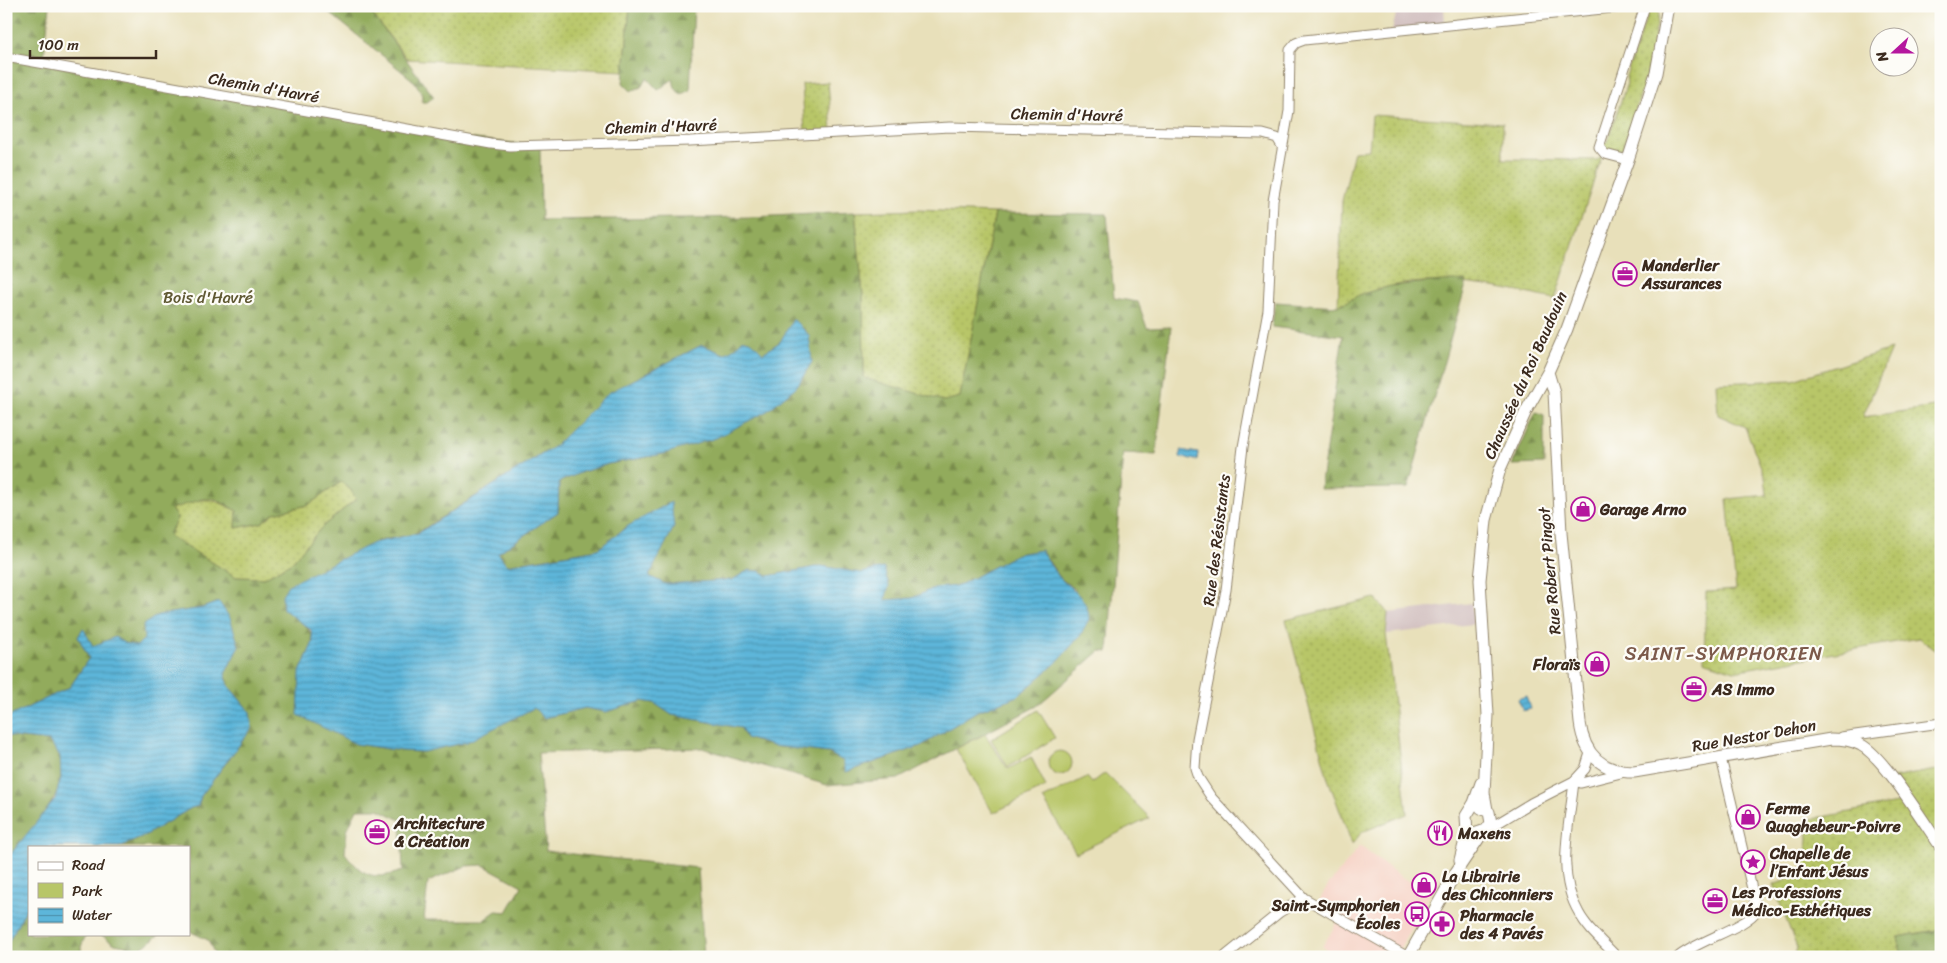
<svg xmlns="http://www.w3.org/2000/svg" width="1947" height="963" font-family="Sriracha,sans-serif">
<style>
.built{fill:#f6d2c5}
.industrial{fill:#d1bfbf}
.grass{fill:url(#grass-dots);stroke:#7a7843}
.forest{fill:url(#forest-firs);stroke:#666a3d;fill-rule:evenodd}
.park{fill:#b8c668;stroke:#7a7843}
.water{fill:url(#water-rules);stroke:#4c707c}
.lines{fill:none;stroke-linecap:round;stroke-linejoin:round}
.minor-casing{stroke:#92856c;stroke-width:11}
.major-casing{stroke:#92856c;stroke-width:13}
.minor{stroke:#fff;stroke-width:9}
.major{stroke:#fff;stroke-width:11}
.labels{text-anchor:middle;stroke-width:4.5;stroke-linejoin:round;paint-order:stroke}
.street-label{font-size:16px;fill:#3b2a1e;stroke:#fdfcf7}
.poi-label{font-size:16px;font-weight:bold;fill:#3b2a1e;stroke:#fdfcf7;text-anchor:start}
.park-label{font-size:16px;fill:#605934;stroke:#fdfcf7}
.quarter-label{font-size:19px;letter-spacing:1px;fill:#7c594a;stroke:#fdfcf7}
</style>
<defs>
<pattern id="grass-dots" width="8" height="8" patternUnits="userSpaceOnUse" patternTransform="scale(1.25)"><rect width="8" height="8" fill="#b8c668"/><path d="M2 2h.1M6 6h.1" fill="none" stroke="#9faa5a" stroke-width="1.8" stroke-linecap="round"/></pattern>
<pattern id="forest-firs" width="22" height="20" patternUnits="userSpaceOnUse" patternTransform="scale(1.25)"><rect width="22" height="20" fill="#92ab5c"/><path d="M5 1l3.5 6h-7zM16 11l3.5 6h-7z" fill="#788b4b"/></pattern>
<pattern id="water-rules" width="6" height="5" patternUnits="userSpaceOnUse" patternTransform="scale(1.25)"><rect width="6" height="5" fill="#5db6da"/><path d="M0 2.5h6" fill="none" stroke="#4e94b0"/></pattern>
</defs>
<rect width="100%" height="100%" fill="#fdfcf7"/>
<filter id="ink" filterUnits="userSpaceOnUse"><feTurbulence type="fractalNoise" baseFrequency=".02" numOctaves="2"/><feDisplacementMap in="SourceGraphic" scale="10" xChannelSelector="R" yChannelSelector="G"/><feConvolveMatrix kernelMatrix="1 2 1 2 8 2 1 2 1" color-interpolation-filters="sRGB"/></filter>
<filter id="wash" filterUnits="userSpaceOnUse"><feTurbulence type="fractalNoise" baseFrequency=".0096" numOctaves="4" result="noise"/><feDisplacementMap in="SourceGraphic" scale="20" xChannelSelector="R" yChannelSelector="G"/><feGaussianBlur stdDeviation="1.12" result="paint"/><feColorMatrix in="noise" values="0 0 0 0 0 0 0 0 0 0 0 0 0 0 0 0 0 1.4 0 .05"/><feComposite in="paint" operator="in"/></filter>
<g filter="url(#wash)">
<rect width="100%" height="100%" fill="#e8e0ba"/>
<path class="built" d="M 1360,846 L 1400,876 L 1430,894 L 1395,957 L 1325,957 L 1327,950 L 1322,947 L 1342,914 L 1319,901 L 1329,884 Z"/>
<path class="industrial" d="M 1398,6 L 1444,6 L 1445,25 L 1392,31 Z
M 1472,603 L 1473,624 L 1387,634 L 1388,613 Z"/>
<path class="grass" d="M 371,6 L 630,6 L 624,71 L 407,59 L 373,15 Z
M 1649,10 L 1656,10 L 1659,14 L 1648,72 L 1623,148 L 1616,153 L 1604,149 L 1604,142 L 1607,142 L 1627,83 L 1626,76 Z
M 828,82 L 832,132 L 805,133 L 802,84 Z
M 1372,115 L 1503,123 L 1503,159 L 1597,160 L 1602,156 L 1555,299 C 1478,284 1412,266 1338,306 L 1342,201 L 1354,151 L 1369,150 Z
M 918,210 L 995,213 L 960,397 L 944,402 L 864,379 L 863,296 L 855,212 Z
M 1891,349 L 1863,417 L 1941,406 L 1941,654 L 1919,638 L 1734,671 L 1704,661 L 1706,592 L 1736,590 L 1727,499 L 1767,495 L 1765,477 L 1745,427 L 1718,415 L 1716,383 L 1793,380 Z
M 341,482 L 351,490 L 356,499 L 322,527 L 292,562 L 264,578 L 236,577 L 169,536 L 177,518 L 171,509 C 204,499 205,494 237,511 L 236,528 L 261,523 L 274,513 L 308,505 Z
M 1375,598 L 1388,613 L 1386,634 L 1407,814 L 1362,832 L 1352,844 L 1327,776 L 1286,620 Z
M 1941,769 L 1941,829 L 1931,832 L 1941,847 L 1941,929 L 1898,937 L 1902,957 L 1794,957 L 1797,948 L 1773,885 L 1801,875 L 1808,840 L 1807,820 L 1907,801 L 1892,778 Z"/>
<path class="forest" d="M 6,6 L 50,6 L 43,63 L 438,135 L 540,146 L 541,220 L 752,217 L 855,212 L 863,296 L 864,378 L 944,401 L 960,397 L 995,213 L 1107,214 L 1114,298 L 1138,302 L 1147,328 L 1171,327 L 1156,455 L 1123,453 L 1108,652 L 1100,651 L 1037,706 L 898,779 L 827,785 L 702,748 L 538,753 L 546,851 L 698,868 L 704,957 L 216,957 L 208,940 L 189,931 L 189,847 L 119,847 L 141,838 L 191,808 L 198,806 L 201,796 L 252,728 L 250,712 L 228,685 L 225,674 L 239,646 L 219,602 L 202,608 L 158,615 L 144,639 L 137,646 L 124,643 L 115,637 L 93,646 L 83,629 L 78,637 L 89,658 L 70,687 L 6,718 ZM 752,342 L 763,353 L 780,342 L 777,401 L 766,412 L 663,454 L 608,464 L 582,472 L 559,482 L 558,512 L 498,553 L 506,565 L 598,549 L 628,526 L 674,527 L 648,576 L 665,584 L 732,580 L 749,570 L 760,571 L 768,576 L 821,566 L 861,573 L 883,568 L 884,600 L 912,598 L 934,588 L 958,586 L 1017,554 L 1041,550 L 1061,579 L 1075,589 L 1080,636 L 1056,663 L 1018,696 L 977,711 L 921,746 L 846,772 L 844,761 L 829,753 L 773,746 L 746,738 L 741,728 L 672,715 L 654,703 L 642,701 L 606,712 L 585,708 L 544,718 L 534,708 L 423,752 L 401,751 L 356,744 L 300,672 C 311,646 322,640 298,618 C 319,595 345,558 372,544 C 386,537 403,538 417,533 L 555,446 L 608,393 L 702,345 L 724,354 ZM 341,482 L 351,490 L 356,499 L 322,527 L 292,562 L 264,578 L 236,577 L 169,536 L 177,518 L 171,509 L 203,499 L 215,499 L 237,511 L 236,528 L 261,523 L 274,513 L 308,505 ZM 357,809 L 378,809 L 401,820 L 403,871 C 374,880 364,878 345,853 L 347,830 ZM 483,865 L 522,886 L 507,912 L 496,911 L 484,920 L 424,920 L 428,882 L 466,866 Z
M 321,6 L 371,6 L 373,15 L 434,97 L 427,102 L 422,102 L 422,94 L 415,82 Z
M 630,6 L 694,6 L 690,90 L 681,95 L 675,88 L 673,79 L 658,90 L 647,78 L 641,87 L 631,91 L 623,83 Z
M 1440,281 L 1467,281 L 1408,488 L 1320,489 L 1343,336 L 1272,327 L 1275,302 L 1338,306 L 1361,294 L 1391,286 Z
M 1536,412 L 1544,415 L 1544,464 L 1512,465 Z
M 6,736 L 49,741 C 53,746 58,751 60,757 C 70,799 27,829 6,860 Z
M 29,904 L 29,934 L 86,934 L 81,947 L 82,957 L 6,957 L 6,946 Z
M 1938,930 L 1941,951 L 1916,957 L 1902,957 L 1898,937 Z
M 100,934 L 160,934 L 140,949 L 115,944 Z"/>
<path class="park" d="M 1038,710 L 1055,738 L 1008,767 L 991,739 Z
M 985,734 L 1008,769 L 1031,757 L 1046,787 L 993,813 L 956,749 Z
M1048 763a12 12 0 1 1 24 0a12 12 0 1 1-24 0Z
M 1105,773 L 1150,818 L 1076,853 L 1043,799 L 1087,777 L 1092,783 Z"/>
<path class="water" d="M 793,319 L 809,335 L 812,362 L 797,386 L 766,412 L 716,438 L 663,454 L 608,464 L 582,472 L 559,482 L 558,512 L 498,553 L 507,565 L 598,549 L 628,526 L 671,502 L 674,527 L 649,576 L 665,584 L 732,580 L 749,570 L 760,571 L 768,576 L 821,566 L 861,573 L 884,568 L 889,586 L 885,600 L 912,598 L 934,588 L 958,586 L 1017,554 L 1041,550 C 1047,559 1053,571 1061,579 C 1074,592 1088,598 1089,619 L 1080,636 L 1056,663 L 1018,696 L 977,711 L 921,746 L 846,772 L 843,761 L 829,753 L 773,746 L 746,738 L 741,728 L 672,715 L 654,703 L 642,701 L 606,712 L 585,708 L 544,718 L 534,708 L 467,742 L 423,752 L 402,751 L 356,744 L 298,715 L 300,672 L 313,642 L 311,630 L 283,609 L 282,595 L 288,585 L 373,543 L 418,533 L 555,446 L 608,393 L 702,345 L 724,354 L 735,348 L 743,339 L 752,342 L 763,353 L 780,342 Z
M 1181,450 L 1198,453 L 1197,460 L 1180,457 Z
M 219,602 L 230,618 L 239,646 L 225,674 L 228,685 L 250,712 L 252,728 L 201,796 L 198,806 L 191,808 L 141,838 L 119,847 L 29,847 L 29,904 L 6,946 L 6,860 L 55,799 L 61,778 L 60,756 L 49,741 L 6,736 L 6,718 L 70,687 L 89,658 L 78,637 L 83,628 L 93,646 L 115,637 L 124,643 L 137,646 L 144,639 L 143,625 L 158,615 L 202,608 Z
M 1526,696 L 1530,709 L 1523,711 L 1518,699 Z"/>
</g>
<g filter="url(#ink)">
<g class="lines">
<g class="minor-casing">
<path id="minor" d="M 6,57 L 491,144 L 510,146 L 690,141 L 950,127 L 1263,134 L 1277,138 L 1282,146
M 1628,160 L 1605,154 L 1599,147 L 1645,6
M 1841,737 L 1941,723
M 1574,781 C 1570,824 1555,873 1579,913 C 1588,930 1604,943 1617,957
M 1574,781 L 1581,783 L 1625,772
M 1488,829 L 1531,803 L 1574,781 L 1585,769 L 1590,753
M 1224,957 L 1280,912 L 1304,898
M 1408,957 L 1304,898 L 1211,797 L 1198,777 L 1195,768 L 1197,739 L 1226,590 L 1243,447 L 1268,310 L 1273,201 L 1289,111 L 1290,50 L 1296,43 L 1304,40 L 1632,6
M 1678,957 C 1696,941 1748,927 1757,910 L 1721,758"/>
</g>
<g class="major-casing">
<path id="major" d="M 1548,372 L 1554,392 L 1561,533 L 1580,723 C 1584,754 1602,772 1634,772 L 1831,739 C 1842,739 1852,740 1861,745 C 1884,757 1924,823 1941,847
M 1487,810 L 1484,793 L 1488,715 L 1480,580 L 1486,520 L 1500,469 L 1526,411 L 1548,372 L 1567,329 L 1628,160 L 1656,73 L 1668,6
M 1477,833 L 1486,830 L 1491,823 L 1489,812 L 1481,808
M 1460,860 L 1467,833 L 1466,816 L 1474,803 L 1481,783
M 1408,957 L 1456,872 L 1483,832"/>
</g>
<use href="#minor" class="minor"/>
<use href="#major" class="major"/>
</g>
</g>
<defs>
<g id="office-ring" transform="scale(1.25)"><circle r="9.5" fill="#fdfcf7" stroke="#b5179e" stroke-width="1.5"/><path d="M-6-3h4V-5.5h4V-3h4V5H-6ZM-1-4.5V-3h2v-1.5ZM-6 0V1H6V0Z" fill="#b5179e"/></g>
<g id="shop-ring" transform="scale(1.25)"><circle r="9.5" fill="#fdfcf7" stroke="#b5179e" stroke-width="1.5"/><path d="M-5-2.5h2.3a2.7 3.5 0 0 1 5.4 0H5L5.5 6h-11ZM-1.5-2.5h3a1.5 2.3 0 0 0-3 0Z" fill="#b5179e"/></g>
<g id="restaurant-ring" transform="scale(1.25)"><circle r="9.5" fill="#fdfcf7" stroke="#b5179e" stroke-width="1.5"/><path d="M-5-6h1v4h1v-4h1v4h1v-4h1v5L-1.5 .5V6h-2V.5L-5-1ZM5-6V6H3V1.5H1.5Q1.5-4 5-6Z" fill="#b5179e"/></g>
<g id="sight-ring" transform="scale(1.25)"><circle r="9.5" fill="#fdfcf7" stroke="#b5179e" stroke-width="1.5"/><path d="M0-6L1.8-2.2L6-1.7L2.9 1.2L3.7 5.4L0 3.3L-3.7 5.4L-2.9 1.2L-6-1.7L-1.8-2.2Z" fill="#b5179e"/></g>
<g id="bus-ring" transform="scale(1.25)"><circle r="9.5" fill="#fdfcf7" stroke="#b5179e" stroke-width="1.5"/><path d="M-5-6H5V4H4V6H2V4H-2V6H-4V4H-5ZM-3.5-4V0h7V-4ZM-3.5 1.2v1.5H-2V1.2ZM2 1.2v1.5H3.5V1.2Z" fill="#b5179e"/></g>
<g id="pharmacy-ring" transform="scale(1.25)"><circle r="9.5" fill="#fdfcf7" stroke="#b5179e" stroke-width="1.5"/><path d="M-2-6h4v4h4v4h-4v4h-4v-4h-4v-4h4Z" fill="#b5179e"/></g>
</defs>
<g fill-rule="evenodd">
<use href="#office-ring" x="1625" y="274"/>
<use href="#shop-ring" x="1583" y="509"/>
<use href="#shop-ring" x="1597" y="664"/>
<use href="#office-ring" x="1694" y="689"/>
<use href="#shop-ring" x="1748" y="817"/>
<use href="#office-ring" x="377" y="832"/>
<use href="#restaurant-ring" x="1440" y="833"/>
<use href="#sight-ring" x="1753" y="862"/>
<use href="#shop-ring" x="1424" y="885"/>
<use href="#office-ring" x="1715" y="901"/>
<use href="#bus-ring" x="1417" y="914"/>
<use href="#pharmacy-ring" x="1442" y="924"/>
</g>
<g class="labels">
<g class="street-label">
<text transform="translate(264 87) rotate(10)" y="6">Chemin d'Havré</text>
<text transform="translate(1067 114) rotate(1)" y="6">Chemin d'Havré</text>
<text transform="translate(661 126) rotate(-2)" y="6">Chemin d'Havré</text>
<text transform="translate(1525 375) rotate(-66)" y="6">Chaussée du Roi Baudouin</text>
<text transform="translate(1216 540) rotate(-83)" y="6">Rue des Résistants</text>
<text transform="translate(1549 571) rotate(-95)" y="6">Rue Robert Pingot</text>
<text transform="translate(1754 735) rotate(-10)" y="6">Rue Nestor Dehon</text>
</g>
<g class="poi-label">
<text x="1642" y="271">Manderlier<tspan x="1642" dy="18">Assurances</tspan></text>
<text x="1600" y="515">Garage Arno</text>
<text x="1580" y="670" text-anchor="end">Floraïs</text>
<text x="1712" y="695">AS Immo</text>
<text x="1766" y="814">Ferme<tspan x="1766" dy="18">Quaghebeur-Poivre</tspan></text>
<text x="394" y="829">Architecture<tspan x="394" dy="18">&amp; Création</tspan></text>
<text x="1458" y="839">Maxens</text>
<text x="1770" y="859">Chapelle de<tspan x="1770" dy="18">l’Enfant Jésus</tspan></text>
<text x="1442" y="882">La Librairie<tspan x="1442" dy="18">des Chiconniers</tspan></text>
<text x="1732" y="898">Les Professions<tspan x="1732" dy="18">Médico-Esthétiques</tspan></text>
<text x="1400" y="911" text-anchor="end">Saint-Symphorien<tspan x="1400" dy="18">Écoles</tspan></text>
<text x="1460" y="921">Pharmacie<tspan x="1460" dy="18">des 4 Pavés</tspan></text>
</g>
<g class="park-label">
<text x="208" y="303">Bois d'Havré</text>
</g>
<g class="quarter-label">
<text x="1724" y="660">SAINT-SYMPHORIEN</text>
</g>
</g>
<rect width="1947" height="963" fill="none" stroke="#fdfcf7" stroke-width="25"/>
<rect x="28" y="846" width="162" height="90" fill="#fdfcf7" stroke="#afa8a0"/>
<rect x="38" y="862" width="25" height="8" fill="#ffffff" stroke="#afa8a0"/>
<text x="72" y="870" font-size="15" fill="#3b2a1e">Road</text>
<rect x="38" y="883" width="25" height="15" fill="#b8c668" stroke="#afa8a0"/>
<text x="72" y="896" font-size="15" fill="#3b2a1e">Park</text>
<rect x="38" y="908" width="25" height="15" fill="url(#water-rules)" stroke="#afa8a0"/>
<text x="72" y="920" font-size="15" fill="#3b2a1e">Water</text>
<g transform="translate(1894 52) rotate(249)"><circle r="24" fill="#fdfcf7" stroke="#afa8a0"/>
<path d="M0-4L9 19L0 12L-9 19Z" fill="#b5179e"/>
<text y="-8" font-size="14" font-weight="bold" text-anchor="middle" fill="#3b2a1e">N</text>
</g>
<path d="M30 50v8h126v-8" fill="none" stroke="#3b2a1e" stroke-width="2.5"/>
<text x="38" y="50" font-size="15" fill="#3b2a1e" stroke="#fdfcf7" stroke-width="4" paint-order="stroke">100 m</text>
</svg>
